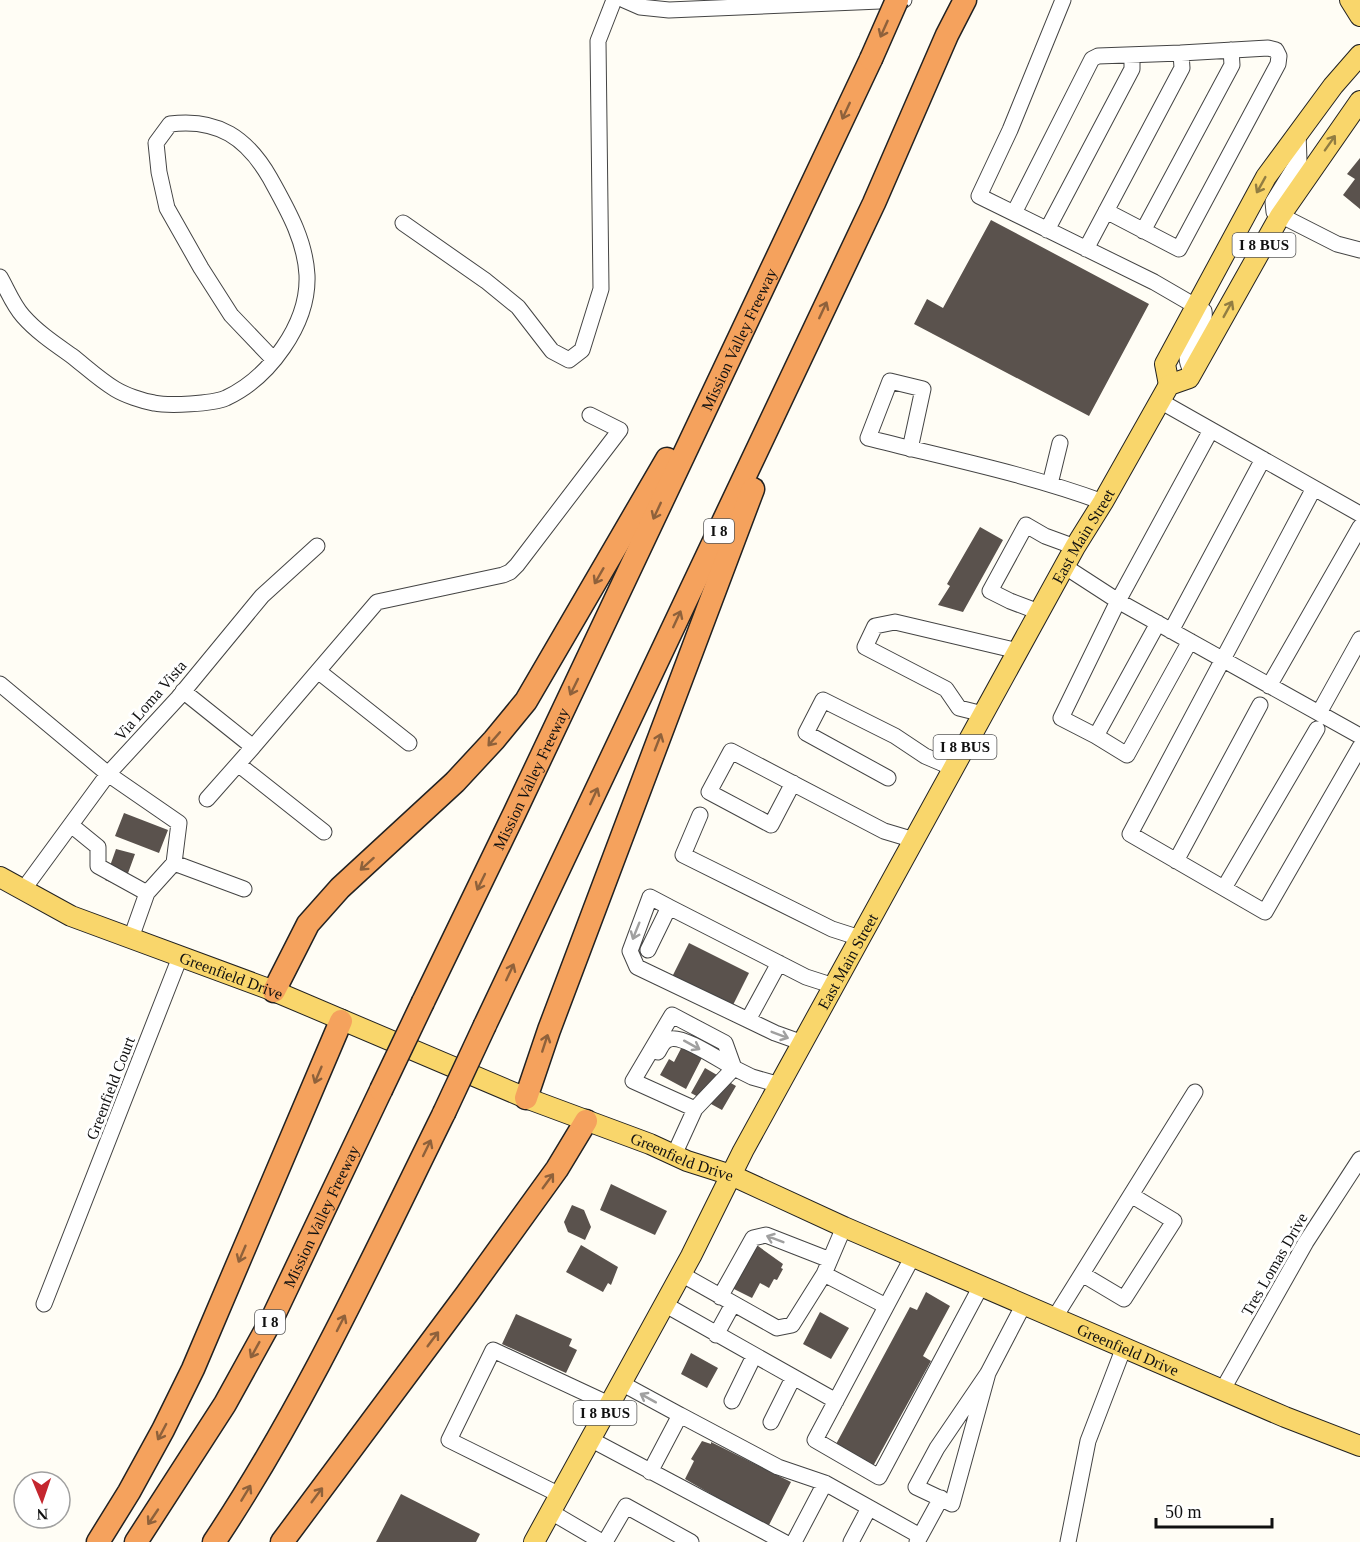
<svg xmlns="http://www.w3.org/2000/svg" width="1360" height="1542" font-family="'Times New Roman',serif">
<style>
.building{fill:#5a524d}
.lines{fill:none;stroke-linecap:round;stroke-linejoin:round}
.minor-casing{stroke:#444;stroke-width:17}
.major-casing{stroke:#222;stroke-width:22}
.highway-casing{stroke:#222;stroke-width:25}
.minor{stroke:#fff;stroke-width:15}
.major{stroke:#f9d66b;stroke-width:20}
.highway{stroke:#f5a25d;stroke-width:22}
.highway-bridge-casing{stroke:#222;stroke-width:25;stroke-linecap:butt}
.highway-bridge{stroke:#f5a25d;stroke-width:22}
.oneway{stroke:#8e613b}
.oneway2{stroke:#917d42}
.oneway3{stroke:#a0a0a0}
.labels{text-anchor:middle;stroke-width:6;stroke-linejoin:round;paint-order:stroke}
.shield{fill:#fff;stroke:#585858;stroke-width:1.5}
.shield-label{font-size:15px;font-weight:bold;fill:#111}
.street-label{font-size:16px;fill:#111;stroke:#fff}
</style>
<rect width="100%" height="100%" fill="#fffdf5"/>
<path class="building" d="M 1360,158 L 1360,209 L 1343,195 L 1355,179 L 1347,174 Z
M 991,220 L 1149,304 L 1089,416 L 914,324 L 927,299 L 943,308 Z
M 980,527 L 1003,540 L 963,612 L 938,605 L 950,586 L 947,584 Z
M 124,813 L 168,830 L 159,853 L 115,836 Z
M 116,849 L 135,854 L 123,887 L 105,880 Z
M 689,943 L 749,973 L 732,1007 L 672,977 Z
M 688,1035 L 708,1046 L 686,1089 L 660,1075 L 669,1059 L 674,1062 Z
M 705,1068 L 736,1086 L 722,1110 L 691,1093 Z
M 611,1184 L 667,1211 L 655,1235 L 600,1210 Z
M 572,1205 L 584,1210 L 591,1227 L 585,1240 L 568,1232 L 564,1222 Z
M 581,1245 L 618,1267 L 611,1285 L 608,1283 L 603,1292 L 566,1272 Z
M 752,1246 L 756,1249 L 758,1246 L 783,1264 L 781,1268 L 783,1269 L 777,1280 L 774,1279 L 769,1288 L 760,1283 L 752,1298 L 732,1288 Z
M 926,1292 L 950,1306 L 923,1356 L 931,1361 L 872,1468 L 835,1446 L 910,1307 L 917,1310 Z
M 820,1312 L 849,1328 L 831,1359 L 803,1344 Z
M 516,1314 L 572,1339 L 569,1346 L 577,1350 L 566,1373 L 502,1344 Z
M 691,1353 L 718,1368 L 707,1388 L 681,1374 Z
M 702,1441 L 711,1444 L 711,1442 L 791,1482 L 768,1527 L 685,1479 L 694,1461 L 691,1459 Z
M 401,1494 L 480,1534 L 476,1542 L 376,1542 Z"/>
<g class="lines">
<g class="minor-casing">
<path id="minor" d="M 624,0 L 640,7 L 669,10 L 904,0
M 1063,0 L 1010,130 L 979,196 L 1154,282 L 1204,311 C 1207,329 1188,342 1187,358 C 1187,363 1190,369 1192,373
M 1298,133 L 1299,160 L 1273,202 L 1274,212 L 1337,244 L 1360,250
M 1014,213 L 1092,59 L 1098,56 L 1181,53
M 403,223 L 486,281 L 518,307 L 552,351 L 569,360 L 582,350 L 601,289 L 598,41 L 614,0
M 1047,230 L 1132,69 L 1132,55
M 1143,231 L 1232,65 L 1231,50
M 1086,249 L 1182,68 L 1181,53 L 1268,48 L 1276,50 L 1279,56 L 1278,64 L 1179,249 L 1106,211
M 0,277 C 7,289 13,305 23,316 C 37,332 55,344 72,356 C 86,367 100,380 115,389 C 125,395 142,401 154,403 C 169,406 212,404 226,398 C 269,378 309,324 307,275 C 305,239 287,209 270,178 C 247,138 218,118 170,124 L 156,143 L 159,172 L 167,208 L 201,268 L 231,315 L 273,359
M 1160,401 L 1360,514
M 910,449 L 923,389 L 890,381 L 868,438 C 947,458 1027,474 1103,502
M 1050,484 L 1060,443
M 1314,488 L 1130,834 L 1265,912 L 1360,747
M 1064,566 L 1118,601 L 1360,736
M 1039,612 L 1010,601 L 990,591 L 1026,525 L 1045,536 L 1075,547
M 1158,623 L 1096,736 L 1127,755 L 1190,641
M 1171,631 L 1263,459
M 318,671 L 409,743
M 0,684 L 108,774 L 179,823 L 174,863 L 244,889
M 1269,686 L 1360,527
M 183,691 L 253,747 L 207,799
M 1319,713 L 1360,639
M 983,714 L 959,708 L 946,689 L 865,647 L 875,626 L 895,622 L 1018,651
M 1096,736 L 1061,718 L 1118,601 L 1211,430
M 253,747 L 377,602 L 503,575 L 510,572 L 517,565 L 620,430 L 590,415
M 238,764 L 324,832
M 888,778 L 806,733 L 823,700 L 895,736 L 925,756 L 953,768
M 793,783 L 771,825 L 709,792 L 731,751 L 884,831 L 914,840
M 700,815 L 683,855 L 832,929 L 860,938
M 71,825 L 98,847 L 98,866 L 147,893 L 174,863
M 1176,861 L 1260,705
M 1224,888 L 1317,729
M 23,890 L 108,774 L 178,698 L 262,596 L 317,546
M 669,907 L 650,897 L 630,951 L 637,967 L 748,1020
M 131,938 L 147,893
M 648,950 L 669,907 L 806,977 L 834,986
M 779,963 L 748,1020 L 775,1033 L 803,1043
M 658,1052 C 661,1047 663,1040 670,1039 C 683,1035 721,1061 734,1068 L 695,1109
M 674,1155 L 695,1109 L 633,1081 L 672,1015 L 725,1043 L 734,1068 L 752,1077 L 780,1085
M 844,1227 L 824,1274 L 886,1306
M 913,1256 L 815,1440 L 879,1477 L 981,1286
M 681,1274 L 777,1328 L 792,1325 L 824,1274
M 1082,1274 L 1124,1299 L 1174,1221 L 1131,1195
M 720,1297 L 753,1238 L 766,1235 L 830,1260
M 44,1304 L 180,957
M 664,1304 L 836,1401
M 1055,1317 L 1195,1092
M 716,1335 L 733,1304
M 988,1373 L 952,1504 L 916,1487 L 937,1448 L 988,1373 L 1024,1304
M 621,1383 L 680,1415 L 650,1472
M 1223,1389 L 1306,1242 L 1360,1159
M 732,1401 L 754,1356
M 680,1415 L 778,1467 L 825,1483
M 771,1422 L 793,1378
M 590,1439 L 784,1542
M 560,1495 L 449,1440 L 493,1350 L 609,1404
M 551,1512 L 602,1542
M 605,1542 L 626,1506 L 691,1542
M 794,1542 L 825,1483 L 920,1536
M 851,1542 L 869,1508
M 917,1542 L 941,1498
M 1068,1542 L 1088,1441 L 1124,1347"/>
</g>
<g class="major-casing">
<g id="major">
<path d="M 1350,0 L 1360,16"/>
<path d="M 1169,385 L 1165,364 L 1266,177 L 1333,86 L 1360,55"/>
<path id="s1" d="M 0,877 L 71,916 L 274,991 L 526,1098 L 650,1144 L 687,1161 L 731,1175 L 844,1227 L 1285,1417 L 1360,1446"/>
<path id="s2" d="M 534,1542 L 691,1256 L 743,1151 L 1075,547 L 1103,502 L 1169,385 L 1189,378 L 1280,216 L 1360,101"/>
</g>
</g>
<g class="highway-casing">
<g id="highway">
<path d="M 274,991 L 308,924 L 340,888 L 455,782 L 494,740 L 526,701 L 667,459"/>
<path id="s3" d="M 423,1002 L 515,812 L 871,59"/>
<path d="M 485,1025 L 874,203 L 947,35 L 965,0"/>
<path d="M 526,1098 L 549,1030 L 753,489"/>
<path d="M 98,1542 L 129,1492 L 163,1430 L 193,1369 L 341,1021"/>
<path id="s4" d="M 136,1542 L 225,1404 L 273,1317 L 381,1090"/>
<path d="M 214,1542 C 304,1407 372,1259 444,1113"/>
<path d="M 282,1542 L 466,1295 L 557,1169 L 586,1121"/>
</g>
</g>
<use href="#minor" class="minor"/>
<use href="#major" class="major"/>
<use href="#highway" class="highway"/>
<g class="highway-bridge-casing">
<path id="highway-bridge" d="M 871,59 L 897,0
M 381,1090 L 423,1002
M 444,1113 L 485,1025"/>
</g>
<use href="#highway-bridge" class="highway-bridge"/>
</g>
<defs><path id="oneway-shaft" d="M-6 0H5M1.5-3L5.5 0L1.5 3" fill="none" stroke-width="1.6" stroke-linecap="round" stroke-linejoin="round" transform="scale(1.5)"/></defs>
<g class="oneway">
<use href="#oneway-shaft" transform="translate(884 29) rotate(114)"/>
<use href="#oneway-shaft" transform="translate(846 111) rotate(115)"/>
<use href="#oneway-shaft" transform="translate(823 310) rotate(-65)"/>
<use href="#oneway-shaft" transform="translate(657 511) rotate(115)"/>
<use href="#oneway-shaft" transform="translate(599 576) rotate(120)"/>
<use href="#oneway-shaft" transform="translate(677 619) rotate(-65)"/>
<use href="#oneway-shaft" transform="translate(574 687) rotate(116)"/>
<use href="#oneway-shaft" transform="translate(494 739) rotate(131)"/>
<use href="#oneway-shaft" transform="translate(658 742) rotate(-69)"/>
<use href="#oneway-shaft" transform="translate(594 796) rotate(-65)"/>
<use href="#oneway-shaft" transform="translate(367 864) rotate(138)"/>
<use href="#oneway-shaft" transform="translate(481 882) rotate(116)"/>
<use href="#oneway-shaft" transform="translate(510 972) rotate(-65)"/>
<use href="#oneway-shaft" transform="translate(545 1043) rotate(-72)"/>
<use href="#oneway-shaft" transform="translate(318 1075) rotate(113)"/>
<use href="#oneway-shaft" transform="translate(427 1148) rotate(-64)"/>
<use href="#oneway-shaft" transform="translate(548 1181) rotate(-54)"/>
<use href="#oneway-shaft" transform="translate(242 1254) rotate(113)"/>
<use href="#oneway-shaft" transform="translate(341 1323) rotate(-63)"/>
<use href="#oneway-shaft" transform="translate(433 1339) rotate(-53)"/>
<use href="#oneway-shaft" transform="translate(255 1350) rotate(119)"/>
<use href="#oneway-shaft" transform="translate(162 1432) rotate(118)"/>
<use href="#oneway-shaft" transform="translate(246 1493) rotate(-59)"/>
<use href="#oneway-shaft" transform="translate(317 1495) rotate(-53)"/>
<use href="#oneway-shaft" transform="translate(153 1517) rotate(124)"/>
</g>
<g class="oneway2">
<use href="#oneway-shaft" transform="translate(1330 143) rotate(-55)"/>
<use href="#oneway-shaft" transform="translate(1261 185) rotate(119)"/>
<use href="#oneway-shaft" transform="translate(1228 309) rotate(-61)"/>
</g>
<g class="oneway3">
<use href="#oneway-shaft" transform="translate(636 931) rotate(112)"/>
<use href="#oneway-shaft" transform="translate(780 1035) rotate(21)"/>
<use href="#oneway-shaft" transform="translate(692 1045) rotate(29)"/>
<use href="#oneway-shaft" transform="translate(775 1239) rotate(-159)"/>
<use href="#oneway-shaft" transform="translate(648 1398) rotate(-151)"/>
</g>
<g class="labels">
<g class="shield">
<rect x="1232.5" y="233" width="63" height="24" rx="4.5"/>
<rect x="704" y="519" width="30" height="24" rx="4.5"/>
<rect x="933.5" y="735" width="63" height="24" rx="4.5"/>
<rect x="255" y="1310" width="30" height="24" rx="4.5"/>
<rect x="573.5" y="1401" width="63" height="24" rx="4.5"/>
</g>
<g class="shield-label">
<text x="1264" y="250">I 8 BUS</text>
<text x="719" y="536">I 8</text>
<text x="965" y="752">I 8 BUS</text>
<text x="270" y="1327">I 8</text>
<text x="605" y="1418">I 8 BUS</text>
</g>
<g class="street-label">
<text dy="6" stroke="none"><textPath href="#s3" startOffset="734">Mission Valley Freeway</textPath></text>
<text dy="6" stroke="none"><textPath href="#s2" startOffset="1146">East Main Street</textPath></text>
<text transform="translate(150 700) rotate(-49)" y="6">Via Loma Vista</text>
<text dy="6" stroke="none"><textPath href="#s3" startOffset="248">Mission Valley Freeway</textPath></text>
<text dy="6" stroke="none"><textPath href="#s2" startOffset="660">East Main Street</textPath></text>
<text dy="6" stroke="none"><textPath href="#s1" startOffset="252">Greenfield Drive</textPath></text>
<text transform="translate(110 1088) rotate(-69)" y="6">Greenfield Court</text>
<text dy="6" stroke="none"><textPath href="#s1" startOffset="738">Greenfield Drive</textPath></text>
<text dy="6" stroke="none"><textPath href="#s4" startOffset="375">Mission Valley Freeway</textPath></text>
<text transform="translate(1274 1264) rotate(-60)" y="6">Tres Lomas Drive</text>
<text dy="6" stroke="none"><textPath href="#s1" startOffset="1224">Greenfield Drive</textPath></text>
</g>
</g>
<g transform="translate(42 1500) rotate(178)"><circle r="28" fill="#ffffff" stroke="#a0a0a0" stroke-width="1.5"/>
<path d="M0-4.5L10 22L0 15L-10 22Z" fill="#c4262e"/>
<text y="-9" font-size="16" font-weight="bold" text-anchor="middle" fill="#111111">N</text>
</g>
<path d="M1156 1518v9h116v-9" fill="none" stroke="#111111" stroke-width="3"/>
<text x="1165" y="1518" font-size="18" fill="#111111" stroke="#ffffff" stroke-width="4.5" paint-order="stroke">50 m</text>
</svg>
